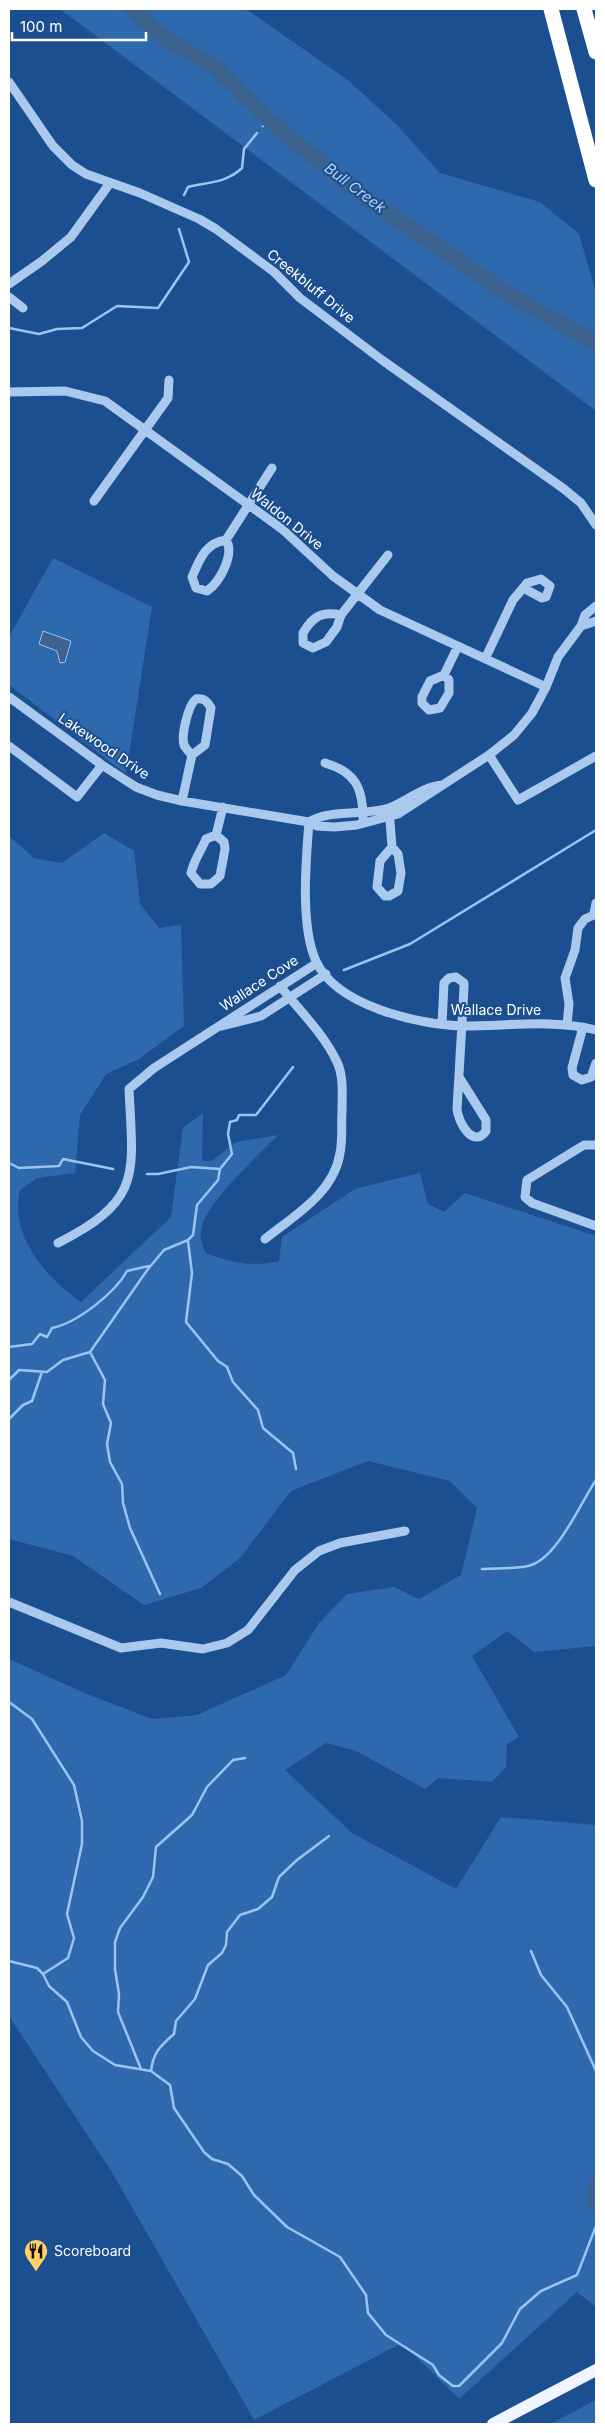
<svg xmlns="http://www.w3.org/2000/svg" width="605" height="2433" font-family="Inter,sans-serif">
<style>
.green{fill:#2e69ad}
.water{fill:#3c6290;stroke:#9cc4f0}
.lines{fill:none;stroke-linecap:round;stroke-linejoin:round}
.stream{stroke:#9cc4f0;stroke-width:2.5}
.river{stroke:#3c6290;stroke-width:16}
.minor{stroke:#a9c9ee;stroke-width:9}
.major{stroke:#f0f6ff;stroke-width:12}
.highway{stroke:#fff;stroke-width:15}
.labels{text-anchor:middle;stroke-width:4;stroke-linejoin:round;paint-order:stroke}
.street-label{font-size:14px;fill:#fff;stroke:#1b4f8f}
.poi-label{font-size:14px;fill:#fff;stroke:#1b4f8f;text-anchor:start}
.water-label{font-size:15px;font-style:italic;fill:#b5d3f5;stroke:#1b4f8f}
</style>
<rect width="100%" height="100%" fill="#1b4f8f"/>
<path class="green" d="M 60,9 L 246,9 L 349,81 L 397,125 L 440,173 L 540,202 L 579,234 L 596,293 L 596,411 Z
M 53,558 L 152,607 L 126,774 L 9,685 L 9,637 Z
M 104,833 L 134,851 L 140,904 L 159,928 L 181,925 L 184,1026 L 139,1059 L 106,1074 L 80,1115 L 75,1173 L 37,1178 L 20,1190 C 9,1235 46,1278 81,1302 L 171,1217 L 183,1128 L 203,1113 L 202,1161 L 212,1161 L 236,1142 L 278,1135 C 260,1153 206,1204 202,1227 C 199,1237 202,1244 206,1253 C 231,1263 253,1267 279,1261 L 282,1237 L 355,1189 L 420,1173 L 428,1204 L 444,1212 L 465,1193 L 596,1236 L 596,1646 L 534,1652 L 507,1631 L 472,1656 L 519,1737 L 507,1744 L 506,1767 L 492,1782 L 438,1778 L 425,1789 L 356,1751 L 326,1743 L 285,1770 L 352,1833 L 456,1889 L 501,1817 L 596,1825 L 596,2307 L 577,2292 L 459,2399 L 402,2343 L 254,2420 L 113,2174 L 9,2016 L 9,1659 L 87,1694 L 152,1719 L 197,1715 L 286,1675 L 319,1623 L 347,1594 L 394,1587 L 419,1599 L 461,1575 L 477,1508 L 450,1481 L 368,1461 L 291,1491 L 240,1558 L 201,1588 L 144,1605 L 73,1556 L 9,1539 L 9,836 L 34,858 L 62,863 Z
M 596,2400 L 596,2424 L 550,2424 Z"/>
<path class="water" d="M 43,631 L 71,641 L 65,662 L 60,663 L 57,651 L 39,644 Z"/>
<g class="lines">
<path class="stream" d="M 263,126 L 269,119
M 184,195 L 188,187 C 209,182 226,183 242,168 L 244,149 L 257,133
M 9,328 L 39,334 L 57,329 L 82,328 L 117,306 L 158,308 L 189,262 L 179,229
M 344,970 L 410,944 L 596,830
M 9,1163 L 19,1168 L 59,1166 L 63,1159 L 113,1169
M 147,1174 L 158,1174 L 191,1167 L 220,1169
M 188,1241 L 192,1273 L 186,1322 L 218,1361 L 227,1367 L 233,1382 L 258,1410 L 263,1428 L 293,1453 L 296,1469
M 9,1347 L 32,1344 L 40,1334 L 47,1337 L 52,1328 C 77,1323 115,1293 127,1271 L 149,1266
M 90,1352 L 105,1380 L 103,1404 L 111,1423 L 107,1444 L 110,1462 L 122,1484 L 123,1503 L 130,1528 L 160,1594
M 9,1380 L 19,1370 L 47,1372 L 63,1360 L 90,1352 L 148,1269 L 164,1250 L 188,1240 L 193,1235 L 197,1205 L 218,1180 L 220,1169 L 232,1154 L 228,1134 L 230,1122 L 237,1120 L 239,1115 L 256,1115 L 293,1067
M 9,1419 L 23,1405 L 32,1401 L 42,1372
M 482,1569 C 497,1568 514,1569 528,1566 C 556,1561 581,1502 596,1480
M 9,1702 L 32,1719 L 74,1785 L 82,1821 L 82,1844 L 67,1914 L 74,1938 L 68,1958 L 43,1974
M 531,1951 L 541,1975 L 567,2007 L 596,2071
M 9,1961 L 37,1968 L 43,1974 L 49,1986 L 67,2002 L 81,2037 L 93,2051 L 115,2065 L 151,2071 L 170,2085 L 174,2108 L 204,2152 L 212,2159 L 228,2164 L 242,2176 L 254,2195 L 287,2227 L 340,2257 L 366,2295 L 368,2313 L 386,2335 L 433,2365 L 439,2375 L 453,2386 L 459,2386 L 502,2343 L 520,2309 L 541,2291 L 577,2275 L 596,2226
M 141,2069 L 118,2012 L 119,1994 L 115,1969 L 115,1942 L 120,1928 L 143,1897 L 153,1877 L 156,1847 L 192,1815 L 207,1787 L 233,1760 L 245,1758
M 151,2071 C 153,2053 160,2046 174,2034 L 176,2021 L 195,1999 L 208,1965 L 222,1953 L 226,1945 L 227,1932 L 240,1915 L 258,1909 L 272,1897 L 279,1877 L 297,1860 L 329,1836"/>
<path class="river" d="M 132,9 L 161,36 L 215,67 L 273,124 L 360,194 L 504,292 L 596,343
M 596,2187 L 596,2204"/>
<path class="minor" d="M 9,82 L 53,146 L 72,165 L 86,174 L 140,193 L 199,219 L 216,229 L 274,272 L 300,298 L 382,360 L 564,489 L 581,503 L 596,525
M 9,284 L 42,261 L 71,237 L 110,183
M 9,297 L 23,308
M 9,392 L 65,391 L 105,401 L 282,529 L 333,576 L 380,610 L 546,687
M 94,501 L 168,398 L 169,380
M 226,540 C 235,554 220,582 207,591 L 196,588 L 192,577 C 200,559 205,543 226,540 L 272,468
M 341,615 C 322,611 313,616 303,633 L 303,643 L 313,648 L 326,642 L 337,627 L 341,615 L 388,555
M 581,626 L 596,621
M 485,659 L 513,600 L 523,588 L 542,598 L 546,597 L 550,586 L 541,579 L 527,583 L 523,588
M 444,675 L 449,680 L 449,693 L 440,708 L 429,710 L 422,703 L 422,697 L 430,681 L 444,675 L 458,646
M 9,697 L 102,765 L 136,787 L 157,795 L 182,801 L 309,822 L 317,826 L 334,827 L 357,825 L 398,814 L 489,755 L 514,735 L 532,713 L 546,687 L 558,657 L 581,626 L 585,615 L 596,606
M 9,746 L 77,797 L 102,765
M 489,755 L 518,800 L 596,756
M 325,763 C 355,772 363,787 363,819
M 182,801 L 192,755 L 205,745 L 211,708 C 207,701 204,698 196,699 C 188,705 181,736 184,745 C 186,749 189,752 192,755
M 389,808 L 392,847 L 398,854 L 401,873 L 398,891 L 389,896 L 385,896 L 377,887 L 380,861 L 392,847
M 309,822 C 306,860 300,926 316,961 C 336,1006 419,1025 464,1026 C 509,1026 552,1019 596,1030
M 309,822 C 330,809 364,816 389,808 C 407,801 422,787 442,785
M 216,835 L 224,842 L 225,849 L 220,876 L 211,884 L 200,884 L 191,873 C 194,860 201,851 206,839 Z
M 216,835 L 223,807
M 594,913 L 596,903
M 442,1024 L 444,983 L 449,978 L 456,977 L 464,983 L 464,988 L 457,1109 C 458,1122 473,1149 486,1131 L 486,1120 L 459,1077
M 567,1025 L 569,1004 L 565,978 L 575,950 L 578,928 L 585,919 L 596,914
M 222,1026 L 261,1016 L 326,974
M 583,1027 L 572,1068 L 573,1075 L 582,1080 L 591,1077 L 596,1063
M 596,1145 L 584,1145 L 527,1180 L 525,1197 L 532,1203 L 596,1226
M 265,1239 C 294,1216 334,1193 340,1153 C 343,1139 341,1124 342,1111 C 342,1095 344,1077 337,1062 C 324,1034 299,1010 280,986
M 58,1243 C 143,1200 133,1174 129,1089 L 154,1068 L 317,963
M 9,1602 L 121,1648 L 161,1643 L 203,1649 L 227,1643 L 248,1630 L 295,1570 L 319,1551 L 340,1543 L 405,1531"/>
<path class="major" d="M 493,2424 L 596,2370"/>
<path class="highway" d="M 551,9 L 596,180
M 584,9 L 596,52"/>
</g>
<defs>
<g id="restaurant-pin" transform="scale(1.25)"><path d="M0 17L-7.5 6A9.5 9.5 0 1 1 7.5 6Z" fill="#ffd166" stroke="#1b4f8f"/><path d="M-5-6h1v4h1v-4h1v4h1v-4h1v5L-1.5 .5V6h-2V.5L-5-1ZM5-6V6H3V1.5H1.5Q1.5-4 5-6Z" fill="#111"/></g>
</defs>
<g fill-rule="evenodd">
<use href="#restaurant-pin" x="36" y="2251"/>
</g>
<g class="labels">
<g class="street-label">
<text transform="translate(311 286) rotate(39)" y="5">Creekbluff Drive</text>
<text transform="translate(287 519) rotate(39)" y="5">Waldon Drive</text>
<text transform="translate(104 746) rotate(34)" y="5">Lakewood Drive</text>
<text transform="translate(259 983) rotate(-33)" y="5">Wallace Cove</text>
<text x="496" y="1015">Wallace Drive</text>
</g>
<g class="poi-label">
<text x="54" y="2256">Scoreboard</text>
</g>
<g class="water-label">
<text transform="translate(355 188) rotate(37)" y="5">Bull Creek</text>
</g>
</g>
<rect width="605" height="2433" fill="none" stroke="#ffffff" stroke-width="20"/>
<path d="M12 32v8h134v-8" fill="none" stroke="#ffffff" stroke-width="2.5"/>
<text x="20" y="32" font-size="15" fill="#ffffff" stroke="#1b4f8f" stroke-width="4" paint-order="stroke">100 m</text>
</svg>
